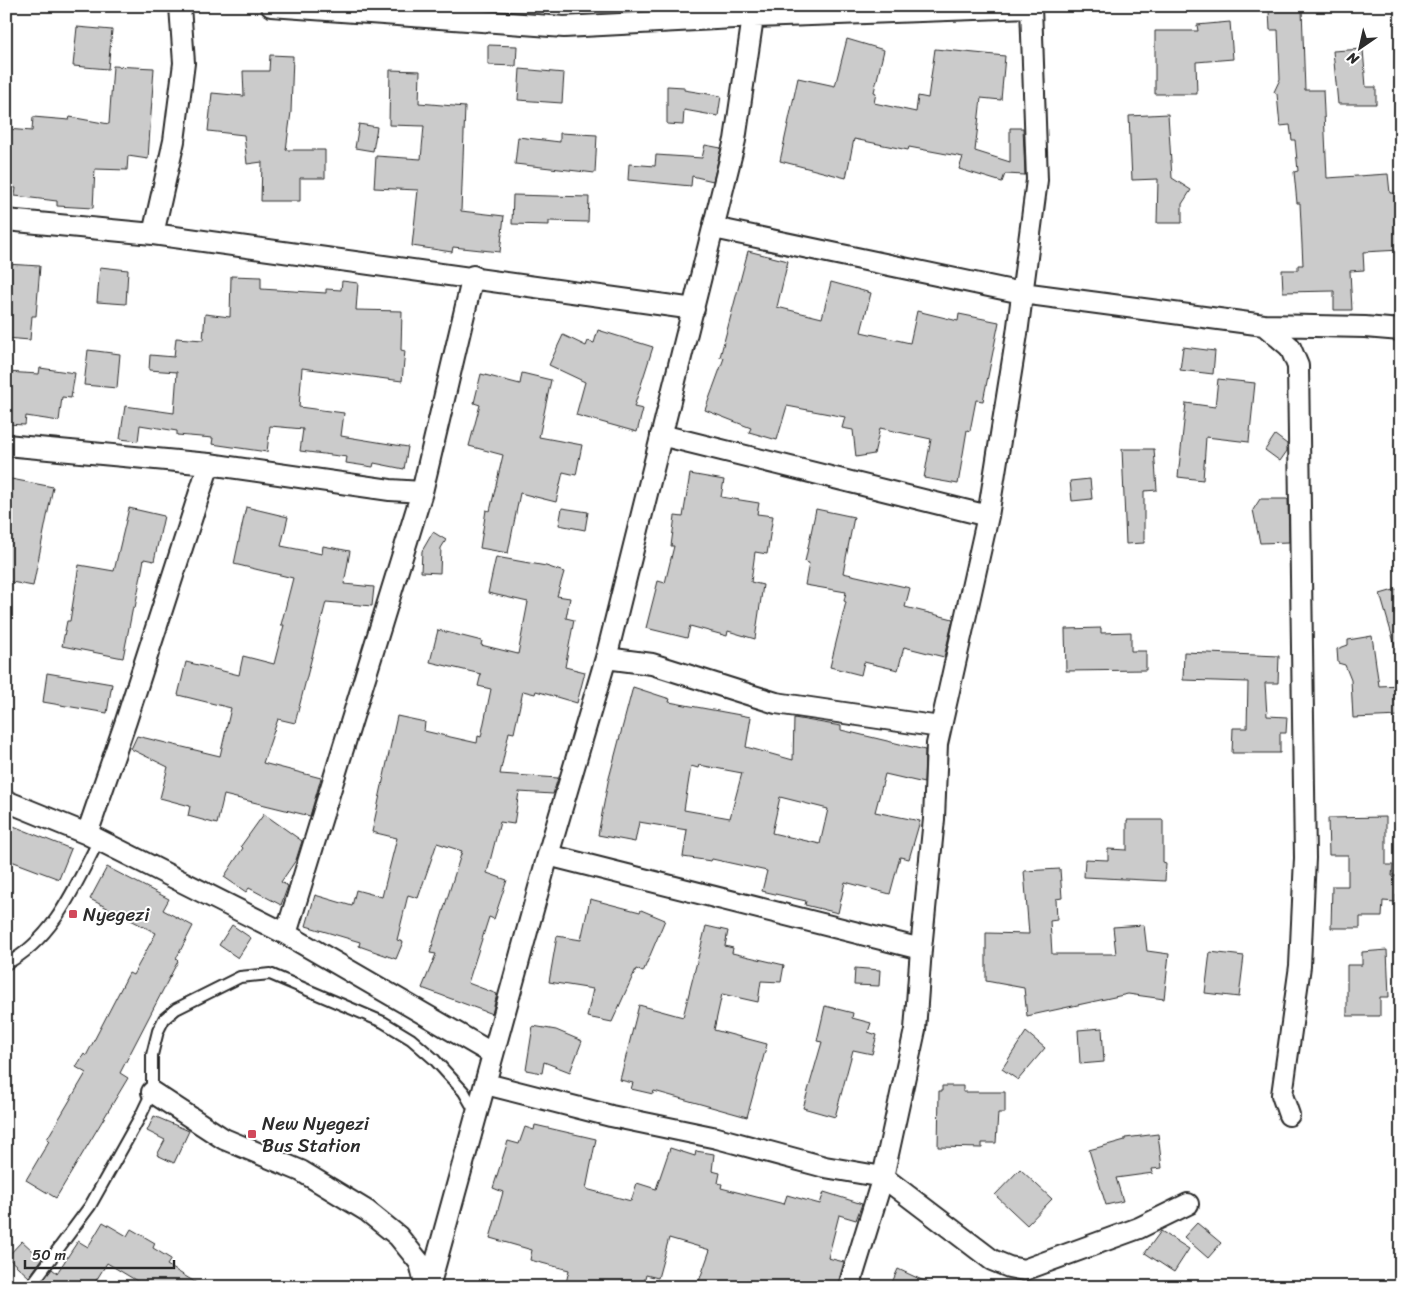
<svg xmlns="http://www.w3.org/2000/svg" width="1407" height="1293" font-family="Sriracha,sans-serif">
<style>
.building{fill:#cbcbcb;stroke:#2b2b2b;fill-rule:evenodd}
.lines{fill:none;stroke-linecap:round;stroke-linejoin:round}
.service-casing{stroke:#2b2b2b;stroke-width:14}
.minor-casing{stroke:#2b2b2b;stroke-width:24}
.service{stroke:#fff;stroke-width:10}
.minor{stroke:#fff;stroke-width:20}
.poi-dot{fill:#d1495b;stroke:#fff;stroke-width:2}
.labels{text-anchor:middle;stroke-width:4;stroke-linejoin:round;paint-order:stroke}
.poi-label{font-size:19px;fill:#2b2b2b;stroke:#fff;text-anchor:start}
</style>
<rect width="100%" height="100%" fill="#fff"/>
<filter id="ink" filterUnits="userSpaceOnUse"><feTurbulence type="fractalNoise" baseFrequency=".02" numOctaves="2"/><feDisplacementMap in="SourceGraphic" scale="10" xChannelSelector="R" yChannelSelector="G"/><feConvolveMatrix kernelMatrix="1 2 1 2 8 2 1 2 1" color-interpolation-filters="sRGB"/></filter>
<g filter="url(#ink)">
<path class="building" d="M 1302,9 L 1305,90 L 1323,90 L 1327,178 L 1388,174 L 1390,193 L 1397,193 L 1401,250 L 1363,252 L 1364,270 L 1350,271 L 1352,310 L 1334,310 L 1334,291 L 1283,292 L 1282,270 L 1298,270 L 1298,265 L 1303,265 L 1300,203 L 1297,203 L 1294,172 L 1298,171 L 1295,140 L 1292,140 L 1290,125 L 1280,126 L 1277,94 L 1274,92 L 1280,79 L 1278,30 L 1270,30 L 1269,10 Z
M 1230,22 L 1233,59 L 1196,62 L 1197,94 L 1155,94 L 1155,31 L 1198,31 L 1197,25 Z
M 77,27 L 112,30 L 108,69 L 73,66 Z
M 847,39 L 884,50 L 874,92 L 876,93 L 874,103 L 916,112 L 918,96 L 928,98 L 935,49 L 1005,56 L 1001,100 L 981,98 L 975,151 L 1010,162 L 1010,128 L 1023,128 L 1025,175 L 1005,174 L 1002,182 L 959,169 L 963,157 L 909,147 L 908,150 L 854,139 L 846,178 L 780,161 L 798,78 L 835,86 Z
M 488,45 L 517,46 L 516,66 L 488,65 Z
M 1363,49 L 1366,87 L 1376,87 L 1376,104 L 1338,104 L 1333,51 Z
M 270,55 L 293,56 L 291,112 L 286,150 L 325,150 L 325,178 L 300,178 L 300,201 L 261,201 L 262,162 L 247,164 L 244,135 L 208,131 L 212,93 L 244,96 L 243,71 L 269,71 Z
M 113,66 L 154,68 L 148,159 L 128,156 L 127,170 L 95,169 L 93,208 L 57,206 L 57,201 L 15,196 L 16,188 L 6,187 L 6,129 L 32,131 L 33,117 L 69,120 L 70,117 L 109,124 Z
M 520,69 L 564,73 L 562,103 L 518,100 Z
M 390,70 L 420,71 L 419,103 L 465,107 L 461,211 L 504,216 L 500,252 L 453,247 L 452,252 L 412,246 L 418,190 L 374,188 L 376,156 L 421,159 L 424,126 L 389,125 Z
M 667,86 L 684,87 L 684,90 L 721,96 L 718,116 L 684,110 L 683,125 L 667,124 Z
M 1168,114 L 1172,178 L 1191,190 L 1182,204 L 1182,223 L 1157,223 L 1158,179 L 1132,180 L 1129,116 Z
M 359,124 L 377,127 L 373,151 L 355,148 Z
M 560,133 L 597,135 L 595,173 L 515,164 L 518,137 L 560,142 Z
M 705,145 L 721,148 L 713,181 L 692,176 L 691,186 L 628,180 L 629,164 L 655,166 L 656,155 L 702,158 Z
M 513,195 L 589,197 L 588,222 L 549,221 L 549,225 L 512,224 Z
M 748,251 L 788,261 L 777,307 L 822,318 L 831,282 L 871,293 L 861,332 L 910,343 L 917,311 L 958,321 L 959,314 L 999,322 L 983,401 L 976,400 L 970,431 L 967,430 L 958,484 L 924,478 L 931,439 L 880,428 L 874,454 L 856,457 L 853,430 L 842,428 L 845,417 L 787,406 L 777,440 L 749,432 L 751,428 L 705,410 L 724,358 L 720,357 Z
M 6,264 L 40,266 L 36,316 L 32,316 L 30,340 L 6,338 Z
M 100,267 L 128,270 L 126,304 L 97,302 Z
M 231,276 L 261,277 L 261,289 L 326,293 L 326,289 L 341,290 L 342,281 L 358,283 L 356,310 L 402,311 L 401,350 L 405,351 L 402,381 L 302,368 L 299,407 L 344,413 L 341,436 L 408,447 L 404,469 L 374,463 L 373,467 L 346,463 L 347,457 L 300,451 L 303,429 L 270,426 L 267,452 L 212,444 L 213,438 L 177,435 L 177,431 L 140,425 L 138,441 L 120,439 L 125,406 L 174,413 L 177,372 L 149,370 L 150,355 L 174,357 L 176,338 L 203,340 L 205,314 L 230,317 Z
M 598,330 L 653,347 L 634,407 L 643,409 L 637,432 L 576,415 L 585,382 L 549,365 L 563,335 L 586,346 L 588,341 L 594,343 Z
M 1183,347 L 1215,351 L 1213,374 L 1180,370 Z
M 88,350 L 120,354 L 117,388 L 84,385 Z
M 40,368 L 75,373 L 71,398 L 62,397 L 59,421 L 26,416 L 25,425 L 6,424 L 6,372 L 39,374 Z
M 522,373 L 551,380 L 539,437 L 582,445 L 576,475 L 563,472 L 556,502 L 520,493 L 508,553 L 480,548 L 486,510 L 490,511 L 503,455 L 469,446 L 480,405 L 474,403 L 481,374 L 520,384 Z
M 1218,379 L 1255,383 L 1249,442 L 1206,437 L 1203,480 L 1178,477 L 1186,403 L 1215,407 Z
M 1275,435 L 1287,444 L 1287,451 L 1280,461 L 1265,450 Z
M 1122,449 L 1154,449 L 1157,490 L 1144,491 L 1144,543 L 1126,544 Z
M 690,474 L 724,480 L 721,497 L 759,503 L 757,514 L 773,516 L 767,554 L 755,552 L 751,582 L 763,585 L 755,639 L 728,631 L 727,636 L 690,626 L 687,638 L 646,628 L 658,581 L 665,583 L 674,546 L 671,546 L 675,516 L 683,517 Z
M 6,478 L 53,487 L 33,586 L 6,581 Z
M 1090,479 L 1092,499 L 1072,501 L 1070,481 Z
M 1260,499 L 1288,499 L 1289,542 L 1260,543 L 1253,510 Z
M 246,507 L 288,517 L 281,546 L 322,554 L 323,546 L 350,551 L 344,584 L 374,587 L 372,606 L 326,602 L 295,723 L 278,719 L 263,763 L 321,778 L 310,816 L 224,795 L 217,824 L 188,816 L 190,806 L 160,798 L 168,767 L 131,749 L 137,736 L 220,756 L 231,708 L 178,695 L 186,662 L 239,675 L 243,656 L 274,664 L 284,625 L 281,625 L 293,578 L 234,564 Z
M 129,508 L 164,516 L 154,561 L 144,559 L 135,608 L 133,607 L 123,658 L 62,646 L 67,621 L 70,621 L 79,565 L 114,571 Z
M 562,508 L 588,512 L 585,530 L 559,525 Z
M 816,509 L 854,517 L 843,573 L 910,588 L 905,607 L 953,619 L 944,657 L 904,647 L 898,670 L 864,662 L 861,675 L 830,667 L 846,602 L 844,601 L 846,592 L 805,585 L 809,563 L 805,562 Z
M 433,532 L 446,540 L 441,548 L 440,573 L 421,572 L 422,551 Z
M 496,557 L 546,566 L 564,572 L 557,596 L 570,598 L 566,618 L 574,620 L 565,667 L 585,672 L 577,703 L 536,691 L 535,694 L 523,691 L 514,733 L 509,732 L 500,774 L 558,778 L 553,794 L 519,792 L 514,824 L 500,822 L 487,873 L 507,880 L 494,919 L 489,917 L 468,983 L 497,994 L 492,1014 L 422,988 L 436,954 L 430,953 L 462,851 L 437,843 L 418,898 L 408,895 L 397,940 L 403,942 L 396,959 L 359,946 L 360,942 L 306,926 L 315,895 L 352,906 L 356,890 L 382,897 L 397,838 L 372,832 L 397,716 L 425,722 L 424,731 L 477,743 L 478,736 L 481,737 L 491,689 L 478,686 L 481,674 L 430,662 L 438,630 L 482,641 L 481,645 L 518,654 L 528,602 L 488,593 Z
M 1401,588 L 1401,648 L 1396,649 L 1380,594 Z
M 1101,628 L 1101,633 L 1131,632 L 1131,651 L 1146,651 L 1146,670 L 1066,671 L 1065,629 Z
M 1372,636 L 1379,686 L 1401,685 L 1401,716 L 1353,718 L 1351,680 L 1345,665 L 1338,663 L 1337,649 L 1348,645 L 1348,640 Z
M 1184,652 L 1279,656 L 1278,683 L 1265,683 L 1267,716 L 1287,717 L 1286,733 L 1280,733 L 1280,753 L 1232,753 L 1233,728 L 1247,728 L 1248,682 L 1183,680 Z
M 47,673 L 112,684 L 107,713 L 43,702 Z
M 633,687 L 670,699 L 669,702 L 751,717 L 746,747 L 793,760 L 794,718 L 841,726 L 841,730 L 925,750 L 924,783 L 885,774 L 875,812 L 920,821 L 909,859 L 900,857 L 890,894 L 845,882 L 838,913 L 805,905 L 806,901 L 762,891 L 767,871 L 712,859 L 711,861 L 683,857 L 687,830 L 639,822 L 635,842 L 598,835 L 608,782 ZM 699,765 L 742,773 L 730,818 L 684,810 L 691,766 L 698,768 ZM 780,797 L 828,809 L 820,844 L 772,833 Z
M 264,814 L 302,841 L 296,860 L 281,882 L 288,886 L 281,905 L 249,888 L 246,892 L 224,877 L 243,848 L 241,846 Z
M 1386,817 L 1386,865 L 1393,865 L 1392,876 L 1401,876 L 1401,896 L 1396,895 L 1396,902 L 1383,901 L 1382,917 L 1360,917 L 1360,928 L 1331,928 L 1332,886 L 1348,886 L 1348,855 L 1329,855 L 1328,818 Z
M 1127,820 L 1163,820 L 1163,862 L 1166,863 L 1165,881 L 1084,877 L 1085,859 L 1108,860 L 1108,849 L 1127,850 Z
M 6,823 L 71,849 L 59,879 L 6,859 Z
M 107,867 L 169,899 L 163,910 L 193,926 L 176,959 L 178,961 L 120,1073 L 128,1078 L 56,1198 L 26,1180 L 49,1141 L 47,1139 L 86,1073 L 76,1067 L 84,1054 L 86,1056 L 129,973 L 133,975 L 156,933 L 90,899 Z
M 1060,869 L 1062,898 L 1056,899 L 1057,920 L 1050,921 L 1052,954 L 1116,954 L 1113,927 L 1144,925 L 1147,951 L 1169,954 L 1164,999 L 1128,994 L 1027,1016 L 1024,988 L 986,981 L 986,933 L 1029,934 L 1024,871 Z
M 590,899 L 640,912 L 641,910 L 665,920 L 643,972 L 636,969 L 612,1022 L 587,1017 L 593,989 L 549,982 L 557,936 L 581,940 Z
M 232,925 L 251,938 L 238,958 L 219,945 Z
M 706,926 L 728,931 L 725,946 L 733,948 L 732,953 L 784,965 L 781,982 L 761,981 L 758,1002 L 722,994 L 714,1030 L 767,1044 L 747,1117 L 654,1091 L 653,1094 L 631,1089 L 633,1083 L 620,1080 L 639,1005 L 683,1017 Z
M 1387,950 L 1389,997 L 1380,997 L 1380,1016 L 1347,1016 L 1347,965 L 1362,965 L 1362,952 Z
M 1210,952 L 1244,956 L 1239,997 L 1205,993 Z
M 855,968 L 880,970 L 879,986 L 854,985 Z
M 825,1006 L 853,1013 L 852,1018 L 871,1023 L 868,1032 L 877,1035 L 872,1054 L 853,1050 L 835,1117 L 803,1108 L 822,1042 L 817,1041 Z
M 533,1026 L 556,1030 L 582,1041 L 570,1072 L 544,1062 L 542,1073 L 526,1070 Z
M 1102,1028 L 1104,1062 L 1080,1064 L 1078,1030 Z
M 1026,1032 L 1045,1048 L 1018,1080 L 1002,1069 Z
M 942,1086 L 963,1086 L 963,1092 L 1005,1092 L 1005,1113 L 998,1113 L 996,1143 L 982,1143 L 982,1148 L 938,1147 L 939,1091 L 942,1091 Z
M 154,1116 L 189,1131 L 174,1163 L 157,1155 L 165,1140 L 147,1131 Z
M 535,1125 L 596,1139 L 586,1189 L 631,1201 L 637,1183 L 656,1189 L 670,1148 L 695,1156 L 696,1151 L 714,1154 L 712,1171 L 720,1173 L 718,1183 L 722,1184 L 721,1188 L 784,1204 L 787,1195 L 820,1204 L 824,1192 L 862,1204 L 856,1220 L 839,1215 L 828,1258 L 844,1262 L 837,1287 L 770,1287 L 747,1280 L 745,1287 L 697,1287 L 710,1250 L 669,1238 L 658,1278 L 646,1275 L 643,1287 L 580,1287 L 566,1283 L 569,1270 L 530,1260 L 532,1250 L 490,1238 L 503,1192 L 493,1188 L 508,1141 L 519,1144 L 525,1127 L 534,1130 Z
M 1158,1134 L 1162,1168 L 1152,1169 L 1153,1173 L 1116,1178 L 1123,1201 L 1106,1205 L 1089,1150 L 1125,1140 L 1125,1138 Z
M 1020,1169 L 1052,1199 L 1027,1225 L 995,1195 Z
M 103,1222 L 127,1236 L 131,1229 L 155,1243 L 153,1248 L 171,1259 L 167,1265 L 203,1287 L 147,1287 L 107,1263 L 92,1287 L 39,1286 L 52,1269 L 57,1273 L 78,1241 L 88,1247 Z
M 1197,1223 L 1221,1243 L 1208,1258 L 1184,1237 Z
M 1161,1231 L 1189,1249 L 1174,1272 L 1145,1253 Z
M 22,1241 L 42,1259 L 29,1277 L 7,1257 Z
M 898,1269 L 937,1287 L 890,1287 Z"/>
<g class="lines">
<g class="service-casing">
<path id="service" d="M 6,964 C 55,938 75,886 99,840
M 30,1287 L 90,1206 L 141,1115 L 152,1092 L 152,1055 L 158,1031 L 164,1019 L 176,1009 L 240,977 L 270,974 L 383,1022 L 411,1039 L 434,1059 L 464,1092 L 476,1113"/>
</g>
<g class="minor-casing">
<path id="minor" d="M 271,6 L 564,27 L 753,17 L 1031,7
M 6,220 L 153,234 L 694,309
M 714,228 L 1022,293 L 1264,325 L 1365,327 L 1401,330
M 153,234 L 174,141 L 184,63 L 180,6
M 1264,325 L 1290,347 L 1298,366 L 1305,858 L 1300,966 L 1282,1095 L 1289,1115
M 661,435 L 988,516
M 6,445 L 209,464 L 390,490 L 422,492
M 606,658 L 652,664 L 776,703 L 940,727
M 6,801 L 87,834 L 286,934 L 493,1054
M 87,834 L 126,721 L 209,464
M 548,855 L 921,949
M 286,934 L 422,492 L 473,276
M 486,1084 L 611,1116 L 717,1138 L 825,1167 L 883,1177 L 992,1260 L 1009,1267 L 1024,1270 L 1139,1228 L 1188,1204
M 152,1092 L 224,1139 L 301,1171 L 367,1211 L 398,1236 L 420,1263 L 426,1287
M 429,1287 L 548,855 L 606,658 L 735,140 L 753,17
M 849,1287 L 883,1177 L 915,1030 L 921,949 L 934,819 L 937,744 L 988,516 L 1017,334 L 1037,180 L 1031,6"/>
</g>
<use href="#service" class="service"/>
<use href="#minor" class="minor"/>
</g>
</g>
<g class="poi-dot">
<rect x="68" y="909" width="10" height="10" rx="2.5"/>
<rect x="247" y="1129" width="10" height="10" rx="2.5"/>
</g>
<g class="labels">
<g class="poi-label">
<text x="83" y="921">Nyegezi</text>
<text x="262" y="1130">New Nyegezi<tspan x="262" dy="22">Bus Station</tspan></text>
</g>
</g>
<rect width="1407" height="1293" fill="none" stroke="#fff" stroke-width="25"/>
<rect x="12" y="12" width="1382" height="1268" fill="none" stroke="#2b2b2b" stroke-width="2" filter="url(#ink)"/>
<g transform="translate(1360 48) rotate(214)" stroke="#ffffff" stroke-width="4" paint-order="stroke">
<path d="M0-4L9 19L0 12L-9 19Z" fill="#2b2b2b"/>
<text y="-8" font-size="14" font-weight="bold" text-anchor="middle" fill="#2b2b2b">N</text>
</g>
<path d="M25 1260v8h149v-8" fill="none" stroke="#2b2b2b" stroke-width="2.5"/>
<text x="32" y="1260" font-size="15" fill="#2b2b2b" stroke="#ffffff" stroke-width="4" paint-order="stroke">50 m</text>
</svg>
